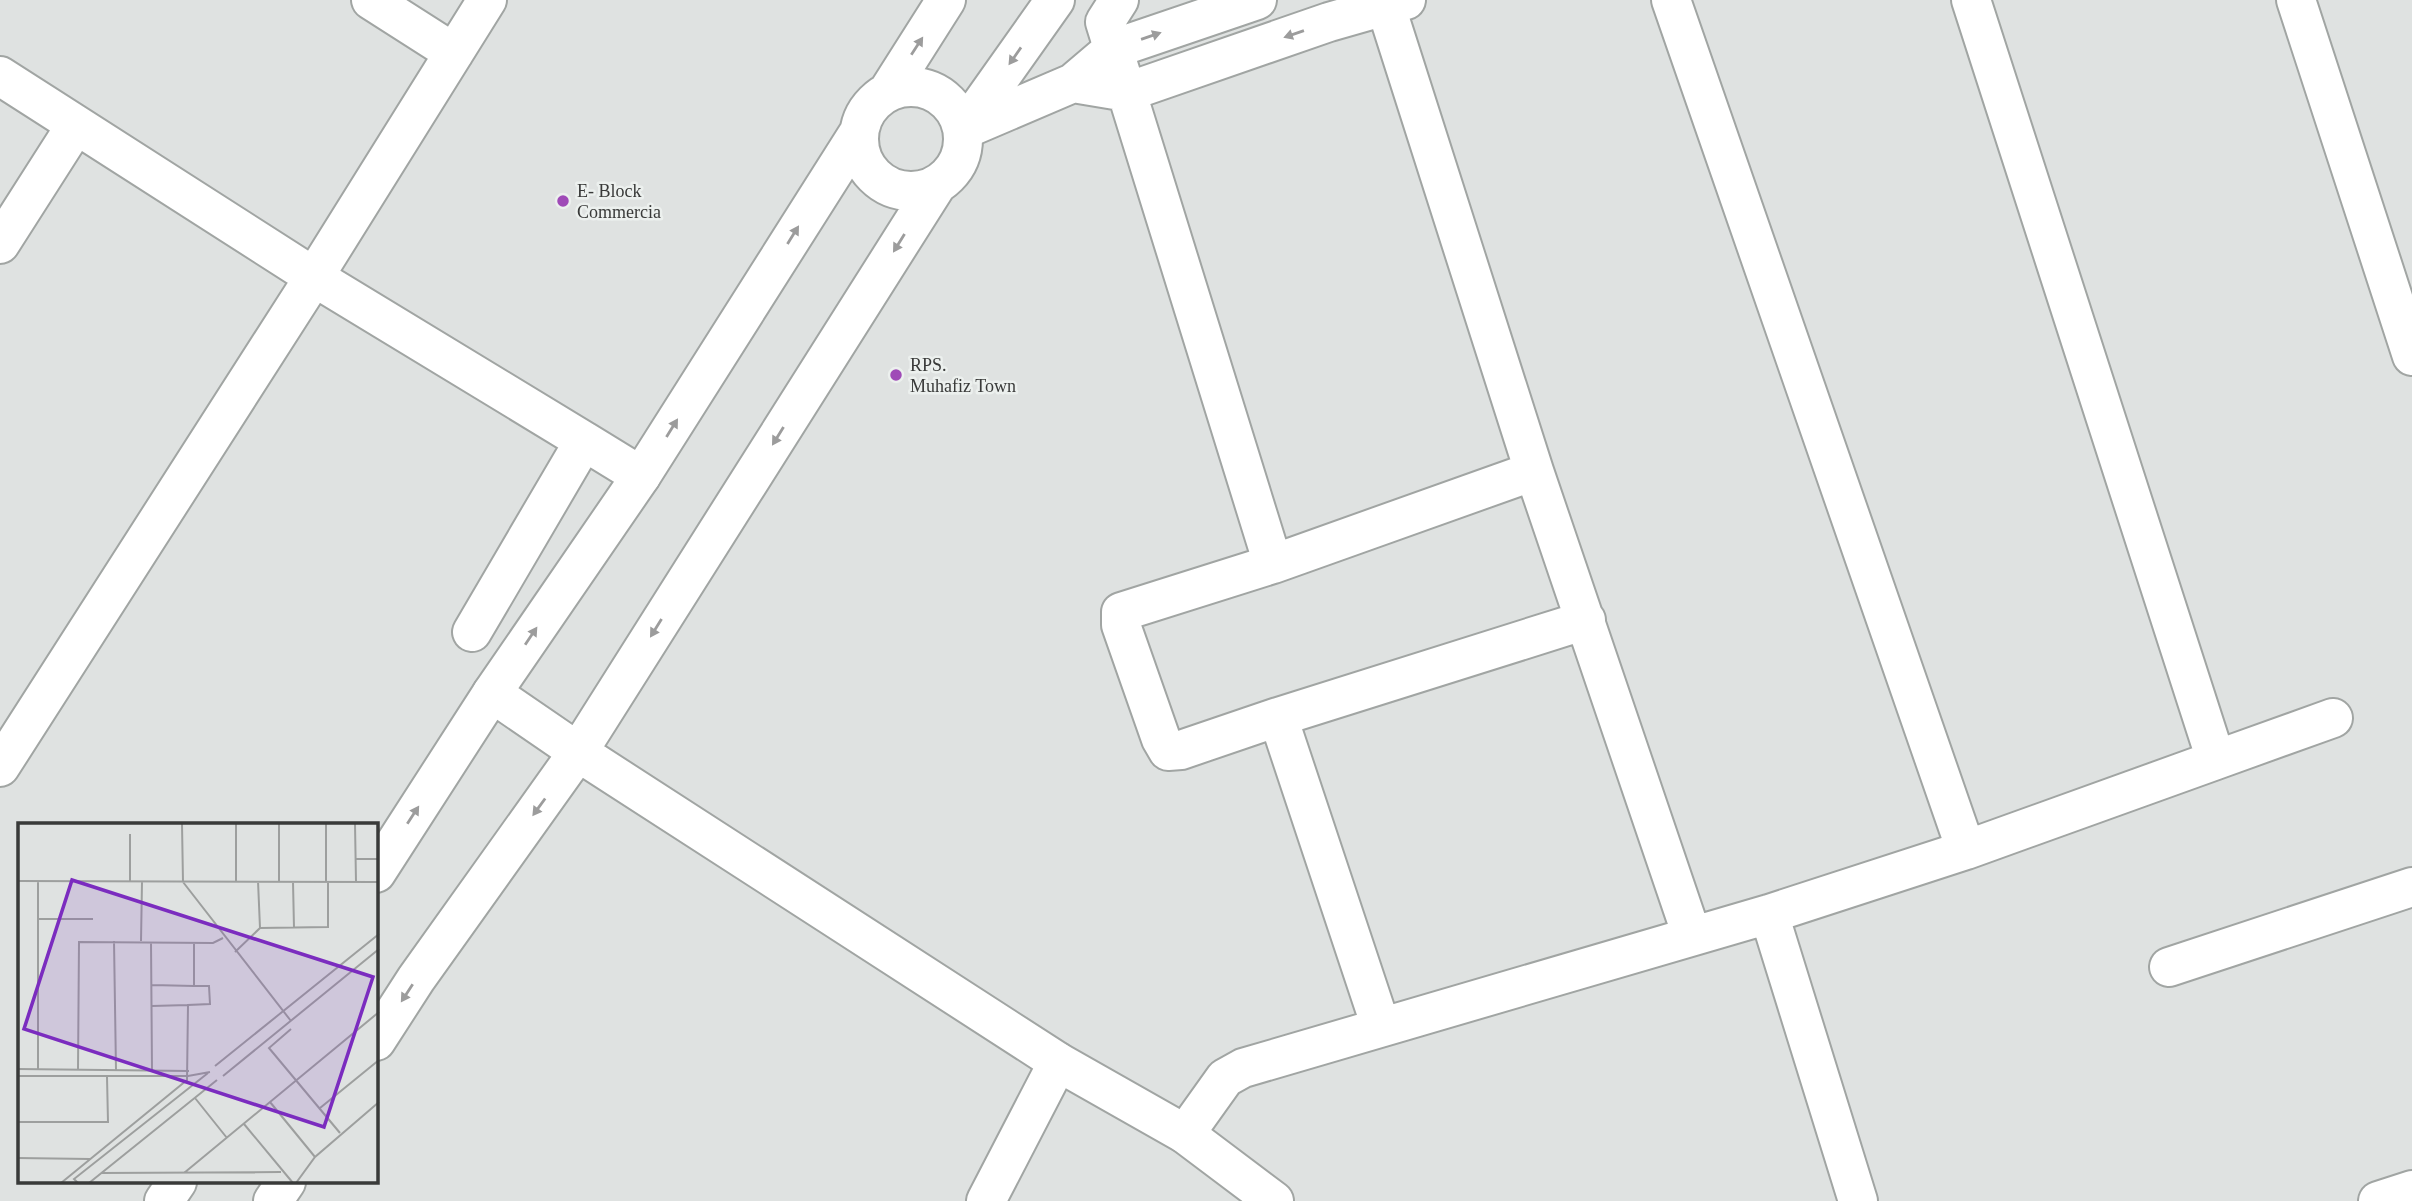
<svg xmlns="http://www.w3.org/2000/svg" width="2412" height="1201" font-family="Georgia,serif">
<style>
.lines{fill:none;stroke-linecap:round;stroke-linejoin:round}
.minor-casing{stroke:#a1a5a3;stroke-width:42}
.tertiary-casing{stroke:#a1a5a3;stroke-width:42}
.minor{stroke:#fff;stroke-width:38}
.tertiary{stroke:#fff;stroke-width:38}
.oneway{fill:#9c9c9c}
.poi-dot{fill:#9f4ab7;stroke:#ecf0ee;stroke-width:2.5}
.labels{text-anchor:middle;stroke-width:5;stroke-linejoin:round;paint-order:stroke}
.poi-label{font-size:18px;fill:#393a39;stroke:#ecf0ee;text-anchor:start}
.inset-road{fill:none;stroke:#9d9f9e;stroke-width:2}
.view{fill:#7b2cbf;fill-opacity:0.15;stroke:#7b2cbf;stroke-width:3.5}
.inset-edge{fill:none;stroke:#393a39;stroke-width:3.5}
</style>
<rect width="100%" height="100%" fill="#dfe2e1"/>
<g class="lines">
<g class="minor-casing">
<path id="minor" d="M 371,0 L 454,53
M 1119,0 L 1105,22 L 1273,564 L 1121,612 L 1121,625 L 1161,739 L 1168,751 L 1181,750 L 1278,717 L 1381,1027
M 1671,0 L 1966,850
M 2296,0 L 2412,356
M 1386,7 L 1534,471 L 1692,936
M 0,76 L 314,277 L 584,441 L 472,632
M 1073,83 L 1127,92 L 1329,22 L 1406,0
M 963,130 L 1073,83 L 1113,49 L 1257,0
M 0,244 L 76,125
M 584,441 L 641,476
M 1273,564 L 1534,471
M 1278,717 L 1586,620
M 2216,760 L 2333,718
M 0,767 L 314,277 L 487,0
M 376,873 L 492,693
M 1769,914 L 1858,1201
M 2169,967 L 2412,887
M 376,1041 L 416,979 L 578,752
M 1185,1134 L 1225,1078 L 1243,1068 L 1769,914 L 1966,850 L 2216,760 L 1971,0
M 164,1201 L 177,1182
M 273,1201 L 286,1182
M 986,1201 L 1058,1062"/>
</g>
<g class="tertiary-casing">
<path id="tertiary" d="M859 139a52 52 0 1 1 104 0a52 52 0 1 1-104 0Z
M 887,93 L 946,0
M 963,130 L 1055,0
M 859,132 L 641,476 L 492,693 L 578,752 L 1058,1062 L 1185,1134 L 1274,1201
M 578,752 L 936,186
M 2378,1201 L 2412,1190"/>
</g>
<use href="#minor" class="minor"/>
<use href="#tertiary" class="tertiary"/>
</g>
<defs><path id="oneway-solid" d="M-6-.8H1V-3.2L6.5 0L1 3.2V.8H-6Z" transform="scale(1.75)"/></defs>
<g class="oneway">
<use href="#oneway-solid" transform="translate(1294 34) rotate(161)"/>
<use href="#oneway-solid" transform="translate(1151 36) rotate(-19)"/>
<use href="#oneway-solid" transform="translate(917 46) rotate(-57)"/>
<use href="#oneway-solid" transform="translate(1015 56) rotate(125)"/>
<use href="#oneway-solid" transform="translate(793 235) rotate(-58)"/>
<use href="#oneway-solid" transform="translate(899 243) rotate(122)"/>
<use href="#oneway-solid" transform="translate(672 428) rotate(-58)"/>
<use href="#oneway-solid" transform="translate(778 436) rotate(122)"/>
<use href="#oneway-solid" transform="translate(656 628) rotate(122)"/>
<use href="#oneway-solid" transform="translate(531 636) rotate(-56)"/>
<use href="#oneway-solid" transform="translate(539 807) rotate(126)"/>
<use href="#oneway-solid" transform="translate(413 815) rotate(-57)"/>
<use href="#oneway-solid" transform="translate(407 993) rotate(123)"/>
</g>
<g class="poi-dot">
<circle cx="563" cy="201" r="7"/>
<circle cx="896" cy="375" r="7"/>
</g>
<g class="labels">
<g class="poi-label">
<text x="577" y="197">E- Block<tspan x="577" dy="21">Commercia</tspan></text>
<text x="910" y="371">RPS.<tspan x="910" dy="21">Muhafiz Town</tspan></text>
</g>
</g>
<g transform="translate(18 823)">
<rect width="360" height="360" fill="#dfe2e1"/>
<path class="inset-road" d="M 164,1 L 165,59 L 273,198M 218,1 L 218,58M 308,1 L 308,59M 337,1 L 338,59M 112,11 L 112,58M 337,36 L 361,36M 0,58 L 361,59M 20,58 L 20,246M 261,58 L 261,1M 275,59 L 276,105M 20,96 L 75,96M 242,105 L 310,104 L 310,59M 96,118 L 98,247M 123,118 L 124,59M 133,119 L 134,247M 217,129 L 242,105 L 240,58M 134,162 L 176,163M 134,183 L 170,182M 273,206 L 251,225 L 322,310M 197,243 L 361,111M 0,246 L 171,248M 60,247 L 61,119 L 195,120 L 205,115M 0,253 L 170,253 L 192,249M 205,253 L 361,126M 177,275 L 209,315M 252,279 L 297,334M 302,285 L 361,237M 0,299 L 90,299 L 89,254M 226,301 L 275,360M 0,335 L 72,336M 83,350 L 263,349M 166,350 L 361,189M 43,360 L 169,257 L 170,182 L 192,181 L 191,163 L 176,163 L 176,120M 60,360 L 56,356 L 190,250M 71,360 L 199,257M 278,360 L 297,334 L 361,279"/>
<path class="view" d="M 54,57 L 355,154 L 306,304 L 6,206 Z"/>
<rect width="360" height="360" class="inset-edge"/>
</g>
</svg>
